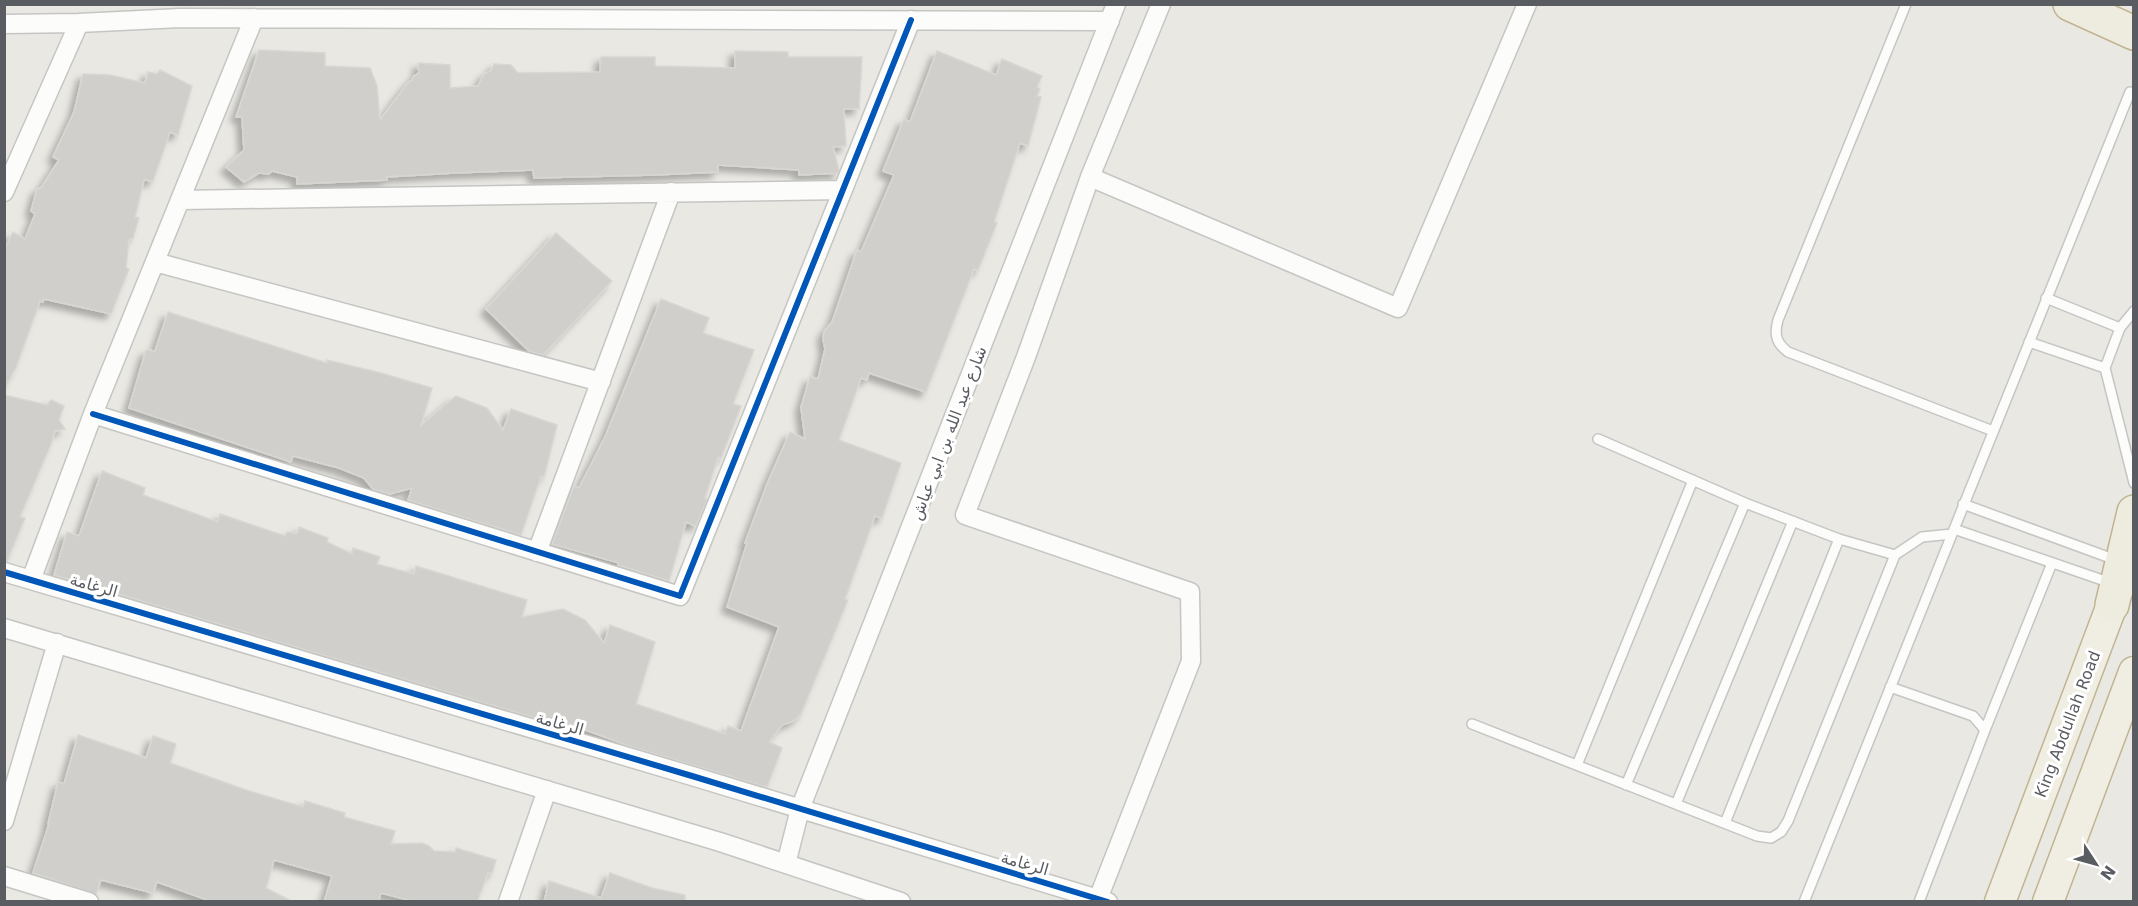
<svg xmlns="http://www.w3.org/2000/svg" width="2138" height="906" font-family="'DejaVu Sans',Vazirmatn,sans-serif">
<style>
.building{fill:#d0cfcc;stroke:#d8d7d2;stroke-width:1.5;filter:url(#shadow)}
.lines{fill:none;stroke-linecap:round;stroke-linejoin:round}
.service-casing{stroke:#c5c5c4;stroke-width:12}
.minor-casing{stroke:#c5c5c4;stroke-width:21}
.trunk-casing{stroke:#c0b491;stroke-width:33}
.motorway-casing{stroke:#c0b491;stroke-width:36}
.service{stroke:#fcfcfb;stroke-width:9}
.minor{stroke:#fcfcfb;stroke-width:18}
.trunk{stroke:#f0eee2;stroke-width:30}
.motorway{stroke:#eeebdf;stroke-width:33}
.cycleway-casing{stroke:#fff;stroke-width:10}
.cycleway{stroke:#0057b8;stroke-width:6}
.labels{text-anchor:middle;stroke-width:6;stroke-linejoin:round;paint-order:stroke}
.street-label{font-size:16px;fill:#595c61;stroke:#fff}
</style>
<defs>
<filter id="shadow"><feDropShadow dx="-5.5" dy="5.5" stdDeviation="3" flood-color="#0004"/></filter>
</defs>
<rect width="100%" height="100%" fill="#e9e8e3"/>
<path class="building" d="M 259,50 L 325,53 L 325,66 L 370,68 L 377,86 L 380,120 L 407,84 L 412,80 L 414,76 L 419,73 L 418,63 L 450,65 L 450,88 L 478,86 L 484,74 L 491,71 L 494,64 L 511,65 L 518,73 L 600,72 L 601,57 L 655,57 L 655,66 L 735,68 L 735,51 L 788,52 L 788,57 L 862,57 L 859,109 L 844,109 L 846,146 L 833,147 L 839,170 L 838,173 L 799,175 L 799,170 L 718,165 L 718,172 L 654,175 L 534,178 L 533,170 L 454,173 L 387,177 L 387,180 L 297,184 L 297,177 L 272,171 L 269,174 L 259,173 L 244,182 L 226,167 L 244,150 L 242,117 L 236,117 Z
M 937,51 L 996,75 L 1002,59 L 1042,76 L 1037,87 L 1040,89 L 1037,96 L 1041,97 L 1028,146 L 1020,143 L 994,222 L 997,223 L 978,270 L 974,269 L 926,392 L 869,373 L 867,380 L 861,378 L 839,440 L 901,463 L 882,518 L 875,516 L 845,599 L 848,600 L 801,714 L 793,721 L 782,725 L 769,742 L 782,748 L 767,787 L 632,747 L 561,721 L 559,725 L 54,575 L 67,532 L 79,536 L 102,471 L 145,488 L 143,495 L 218,522 L 220,514 L 285,536 L 287,532 L 297,534 L 299,527 L 328,538 L 327,542 L 352,554 L 353,548 L 380,557 L 377,564 L 414,574 L 416,566 L 527,600 L 522,617 L 563,609 L 585,620 L 604,643 L 610,625 L 655,642 L 636,704 L 725,734 L 728,726 L 741,731 L 779,627 L 727,607 L 747,543 L 745,543 L 767,484 L 790,432 L 805,439 L 801,407 L 810,377 L 818,379 L 825,349 L 823,339 L 824,332 L 832,322 L 857,250 L 861,252 L 894,175 L 883,171 L 904,119 L 910,122 Z
M 160,70 L 192,86 L 178,135 L 170,132 L 153,181 L 144,180 L 135,217 L 139,218 L 133,238 L 129,239 L 126,268 L 129,269 L 111,314 L 44,299 L 43,302 L 40,301 L 17,365 L 4,390 L 4,251 L 13,232 L 25,239 L 35,214 L 31,211 L 37,189 L 41,188 L 59,160 L 53,157 L 74,112 L 83,74 L 110,75 L 145,83 L 148,72 L 157,74 Z
M 556,233 L 612,281 L 543,355 L 529,351 L 486,309 Z
M 661,299 L 709,318 L 703,333 L 754,350 L 733,404 L 741,406 L 721,458 L 718,457 L 705,498 L 707,500 L 696,526 L 686,522 L 669,581 L 618,565 L 619,563 L 552,544 L 574,486 L 579,488 L 605,437 Z
M 168,312 L 327,363 L 327,360 L 381,373 L 432,388 L 421,425 L 456,396 L 487,408 L 503,430 L 511,409 L 557,425 L 544,477 L 541,476 L 521,535 L 408,500 L 412,488 L 390,494 L 373,489 L 364,478 L 339,468 L 293,456 L 291,462 L 129,408 L 146,350 L 155,351 Z
M 4,395 L 47,405 L 51,400 L 64,406 L 59,420 L 65,429 L 55,431 L 51,444 L 20,517 L 25,518 L 7,561 L 4,561 Z
M 78,735 L 146,758 L 153,736 L 176,744 L 170,763 L 249,791 L 303,807 L 305,801 L 345,813 L 344,817 L 395,831 L 391,844 L 422,843 L 429,846 L 434,851 L 455,852 L 456,848 L 496,860 L 492,873 L 488,873 L 477,902 L 416,902 L 381,893 L 378,902 L 324,902 L 332,876 L 274,860 L 266,888 L 293,902 L 213,902 L 157,882 L 153,893 L 101,880 L 96,894 L 33,873 L 49,824 L 48,824 L 58,782 L 64,784 Z
M 610,873 L 652,888 L 685,895 L 685,902 L 544,902 L 549,881 L 601,898 Z"/>
<g class="lines">
<g class="service-casing">
<path id="service" d="M 1906,4 L 1778,320 C 1774,334 1776,343 1788,352 L 1993,431
M 2046,298 L 2120,328
M 2134,311 L 2120,328 L 2105,368 L 2134,483
M 2029,342 L 2105,368
M 1598,439 L 1745,503 L 1839,539 L 1895,555 L 1922,537 L 1952,534
M 1963,504 L 2116,560
M 1954,529 L 2111,583
M 1890,687 L 1973,716 L 1985,730 L 1919,902
M 1472,724 L 1757,836 L 1771,838 L 1781,832 L 1788,821 L 1895,555
M 1985,730 L 2052,563
M 1577,765 L 1693,480
M 1626,785 L 1745,503
M 1676,804 L 1793,521
M 1725,823 L 1839,539
M 1804,902 L 2130,92"/>
</g>
<g class="minor-casing">
<path id="minor" d="M 4,24 L 79,23 L 180,18 L 1110,21
M 1090,177 L 1398,308 L 1527,4
M 4,192 L 79,23
M 180,200 L 843,190
M 155,262 L 601,382
M 93,414 L 680,596 L 911,20
M 537,552 L 671,192
M 4,572 L 692,776 L 1108,902
M 31,580 L 93,414 L 254,18
M 4,628 L 720,842 L 901,902
M 4,821 L 57,643
M 786,864 L 800,809 L 1116,4
M 4,876 L 89,902
M 1098,899 L 1191,661 L 1190,592 L 965,515 L 1026,357 L 1090,177 L 1161,4
M 508,902 L 547,790"/>
</g>
<g class="trunk-casing">
<path id="trunk" d="M 2000,902 L 2121,581
M 2048,902 L 2134,672"/>
</g>
<g class="motorway-casing">
<path id="motorway" d="M 2070,4 L 2134,33
M 2112,605 L 2134,512"/>
</g>
<use href="#service" class="service"/>
<use href="#minor" class="minor"/>
<use href="#trunk" class="trunk"/>
<use href="#motorway" class="motorway"/>
<g class="cycleway-casing">
<path id="cycleway" d="M 93,414 L 680,596 L 911,20
M 4,572 L 692,776 L 1108,902"/>
</g>
<use href="#cycleway" class="cycleway"/>
</g>
<g class="labels">
<g class="street-label">
<text transform="translate(948 433) rotate(-69)" y="6">شارع عبد الله بن ابي عياش</text>
<text transform="translate(94 585) rotate(16)" y="6">الرغامة</text>
<text transform="translate(560 723) rotate(16)" y="6">الرغامة</text>
<text transform="translate(2067 724) rotate(-69)" y="6">King Abdullah Road</text>
<text transform="translate(1025 863) rotate(16)" y="6">الرغامة</text>
</g>
</g>
<rect width="2138" height="906" fill="none" stroke="#595c61" stroke-width="12"/>
<g transform="translate(2096 864) rotate(126)" stroke="#ffffff" stroke-width="4.5" paint-order="stroke">
<path d="M0-4.5L10 22L0 15L-10 22Z" fill="#595c61"/>
<text y="-9" font-size="16" font-weight="bold" text-anchor="middle" fill="#595c61">N</text>
</g>
</svg>
